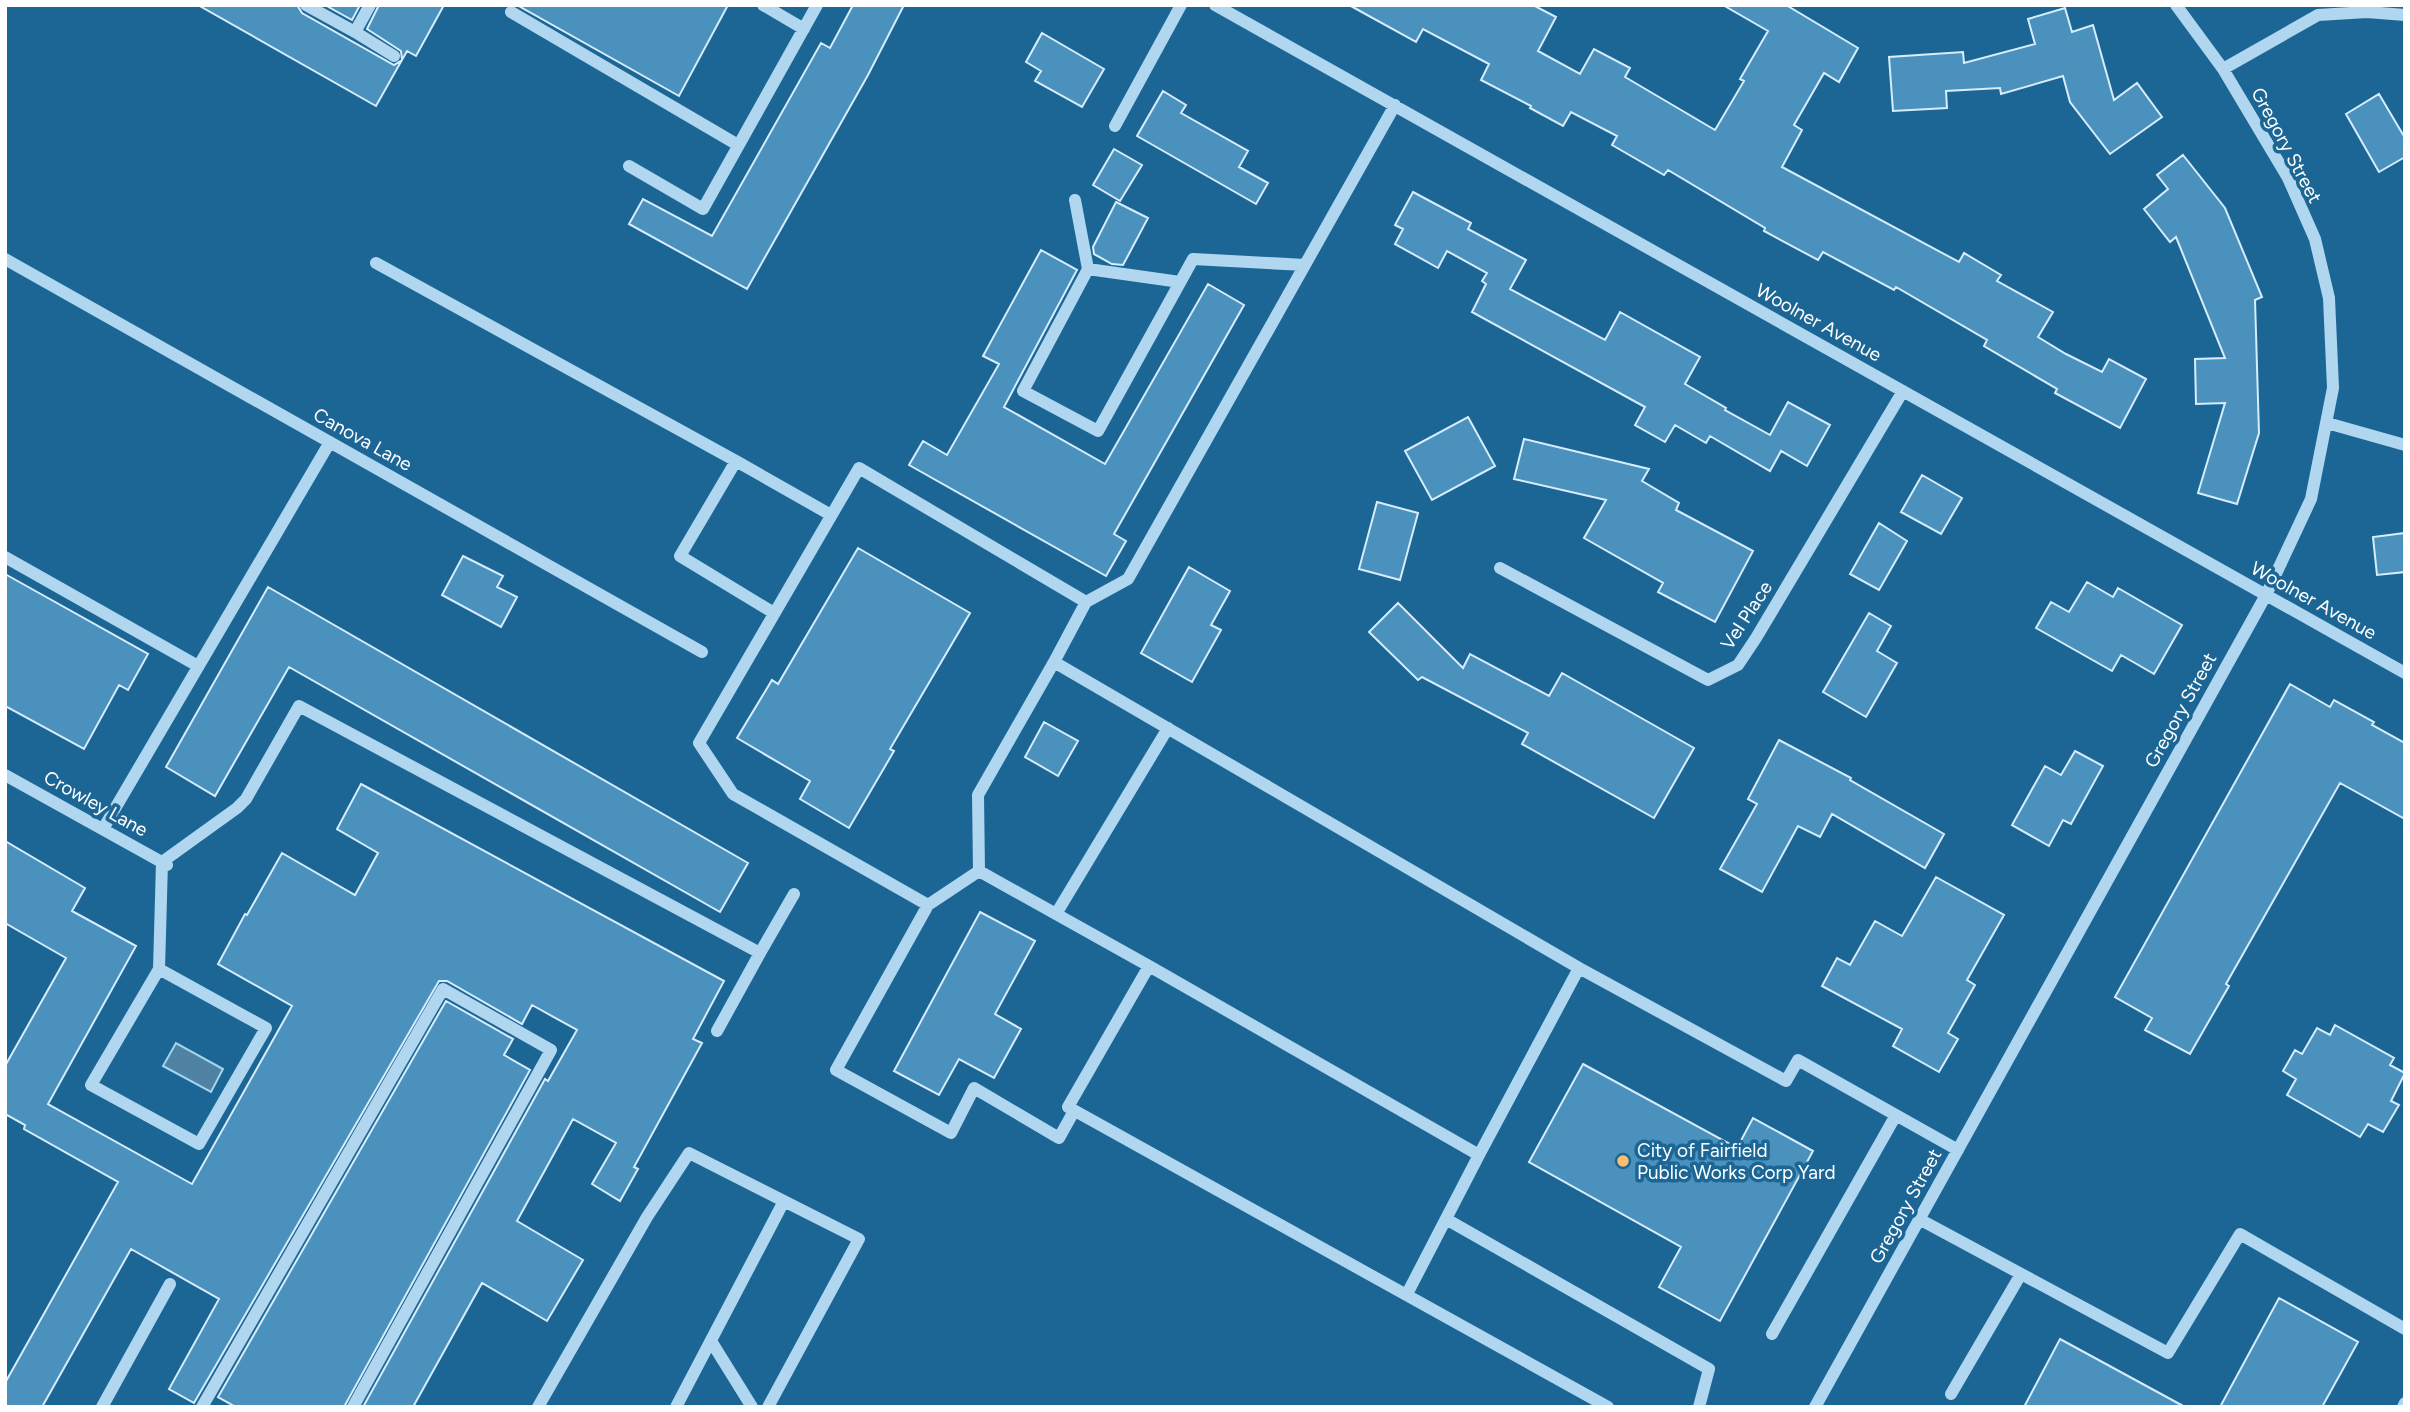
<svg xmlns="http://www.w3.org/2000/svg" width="2410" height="1412" font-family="Figtree,sans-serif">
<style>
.water{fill:#5082a3;stroke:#a4d5f1;stroke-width:2}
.building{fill:#4a91be;stroke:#d7edfb;stroke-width:2}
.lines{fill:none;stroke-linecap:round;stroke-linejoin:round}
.minor{stroke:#b0d7ef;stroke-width:12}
.poi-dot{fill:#ffbd6f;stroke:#1c6696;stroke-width:2.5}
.labels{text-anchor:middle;stroke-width:7;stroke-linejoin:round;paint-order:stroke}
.street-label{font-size:19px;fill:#fff;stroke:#1c6696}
.poi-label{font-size:19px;fill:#fff;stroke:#1c6696;text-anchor:start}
</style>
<rect width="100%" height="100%" fill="#1c6696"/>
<path class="water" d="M 176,1043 L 223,1069 L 211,1092 L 163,1066 Z"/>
<path class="building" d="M 198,5 L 297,5 L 302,13 L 394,65 L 402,60 L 401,51 L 367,29 L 379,5 L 444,5 L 416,56 L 407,51 L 376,106 Z
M 325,5 L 360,5 L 352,20 Z
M 517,5 L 728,5 L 679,96 Z
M 853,5 L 904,5 L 868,75 L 747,289 L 629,224 L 643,199 L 712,236 L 821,43 L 830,48 Z
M 1349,5 L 1533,5 L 1556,17 L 1538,51 L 1580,74 L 1594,49 L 1630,68 L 1625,77 L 1715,130 L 1744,81 L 1740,79 L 1768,31 L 1723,5 L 1786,5 L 1858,48 L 1839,82 L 1824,73 L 1794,125 L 1802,130 L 1782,167 L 1959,262 L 1964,253 L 2001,275 L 1997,281 L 2053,312 L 2038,337 L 2066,354 L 2102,372 L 2109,359 L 2146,379 L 2120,428 L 2055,393 L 2057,389 L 1984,346 L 1987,340 L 1896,287 L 1894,290 L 1823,252 L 1818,260 L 1764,231 L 1765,228 L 1668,170 L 1664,175 L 1612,145 L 1617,136 L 1571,112 L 1563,126 L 1530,108 L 1531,106 L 1481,80 L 1489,64 L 1423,29 L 1416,42 Z
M 2065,8 L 2072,32 L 2093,25 L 2114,100 L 2137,83 L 2162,117 L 2110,154 L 2070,102 L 2063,76 L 2001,94 L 2000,88 L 1946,91 L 1947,108 L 1893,111 L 1889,57 L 1963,52 L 1964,63 L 2035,44 L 2028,19 Z
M 1042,33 L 1104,69 L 1082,107 L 1035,81 L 1041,71 L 1026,62 Z
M 1163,91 L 1186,105 L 1181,113 L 1248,151 L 1239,167 L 1268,183 L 1256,204 L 1137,136 Z
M 2379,94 L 2405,138 L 2405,157 L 2379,172 L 2346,114 Z
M 1114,149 L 1142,165 L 1120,201 L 1093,185 Z
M 2183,155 L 2225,208 L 2262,297 L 2255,300 L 2259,433 L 2237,504 L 2198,493 L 2225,403 L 2196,404 L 2195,359 L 2225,358 L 2176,237 L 2170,242 L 2144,209 L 2168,189 L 2157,175 Z
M 1413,192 L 1471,223 L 1468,229 L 1526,260 L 1510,289 L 1605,340 L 1620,312 L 1700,357 L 1685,384 L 1726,408 L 1725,410 L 1770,435 L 1788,402 L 1830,425 L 1807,466 L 1781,451 L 1770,471 L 1710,436 L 1706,443 L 1675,425 L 1665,442 L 1635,425 L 1645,407 L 1472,312 L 1486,284 L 1482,281 L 1487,273 L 1447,251 L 1438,268 L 1395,244 L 1403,229 L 1395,225 Z
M 1116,202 L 1148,218 L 1123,265 L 1112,264 L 1094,254 L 1093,247 Z
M 1041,250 L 1077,270 L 1004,407 L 1105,464 L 1208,284 L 1244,305 L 1114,534 L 1126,541 L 1106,576 L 909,465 L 923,441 L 947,455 L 999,364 L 983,356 Z
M 1468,417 L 1495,466 L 1432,500 L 1405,451 Z
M 1524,439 L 1649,469 L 1642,481 L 1679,503 L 1676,510 L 1753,551 L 1715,622 L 1658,592 L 1663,583 L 1584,538 L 1606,500 L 1514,479 Z
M 1922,475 L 1962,498 L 1941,534 L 1901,512 Z
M 1377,502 L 1418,513 L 1400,580 L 1359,569 Z
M 1879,523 L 1907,541 L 1879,590 L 1850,574 Z
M 2405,533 L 2405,572 L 2377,575 L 2373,537 Z
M 858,548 L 970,613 L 890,749 L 894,751 L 849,828 L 800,799 L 810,781 L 737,738 L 772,680 L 778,684 Z
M 463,556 L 503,576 L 497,587 L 517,597 L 501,627 L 442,595 Z
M 1189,567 L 1230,591 L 1211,625 L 1221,630 L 1192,682 L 1141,653 Z
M 5,574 L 148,654 L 128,690 L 119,685 L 84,749 L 5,706 Z
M 2087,582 L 2113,597 L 2118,588 L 2182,625 L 2154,674 L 2121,655 L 2112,671 L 2036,628 L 2051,602 L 2069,612 Z
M 268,587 L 748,863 L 720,912 L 289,667 L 215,796 L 166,767 Z
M 1398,603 L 1463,668 L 1470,654 L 1549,696 L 1562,673 L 1694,748 L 1654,818 L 1522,744 L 1528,733 L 1422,677 L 1418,680 L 1369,632 Z
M 1869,613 L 1891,626 L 1877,651 L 1897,663 L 1866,717 L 1823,692 Z
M 2290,684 L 2330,707 L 2334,700 L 2374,722 L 2372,725 L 2405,743 L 2405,819 L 2340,783 L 2226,984 L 2229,986 L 2190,1054 L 2145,1030 L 2152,1018 L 2115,997 Z
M 1044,722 L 1078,741 L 1058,776 L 1025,757 Z
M 1779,740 L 1851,778 L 1850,780 L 1944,834 L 1925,868 L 1832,814 L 1820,837 L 1798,826 L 1762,892 L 1720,869 L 1757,804 L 1748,799 Z
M 2075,751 L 2103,766 L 2071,824 L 2063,820 L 2049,846 L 2012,825 L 2045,766 L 2061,775 Z
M 361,784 L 724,981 L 693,1039 L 702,1043 L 634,1167 L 638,1169 L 620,1201 L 592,1184 L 616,1143 L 573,1119 L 517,1221 L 583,1260 L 547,1321 L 482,1283 L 413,1407 L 363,1407 L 545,1079 L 548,1081 L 577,1030 L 532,1005 L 522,1024 L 447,981 L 439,981 L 194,1403 L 169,1389 L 219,1299 L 131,1249 L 42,1407 L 5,1407 L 5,1383 L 118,1182 L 24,1129 L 25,1125 L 5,1114 L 5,1066 L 66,958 L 5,923 L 5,841 L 85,888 L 72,911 L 136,946 L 48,1104 L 192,1184 L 292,1006 L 218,964 L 245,914 L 247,915 L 282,853 L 355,895 L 378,853 L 337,829 Z
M 1936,877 L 2004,915 L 1967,980 L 1975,985 L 1948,1033 L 1958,1039 L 1939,1072 L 1893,1046 L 1902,1029 L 1822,986 L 1837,958 L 1850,965 L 1875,921 L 1902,936 Z
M 980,912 L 1035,941 L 995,1014 L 1021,1029 L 994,1078 L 959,1059 L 939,1095 L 894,1071 Z
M 446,1001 L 513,1039 L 504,1055 L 530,1070 L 344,1407 L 236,1407 L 218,1397 Z
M 2335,1025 L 2394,1058 L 2390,1065 L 2405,1073 L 2391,1101 L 2399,1105 L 2383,1132 L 2368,1124 L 2360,1137 L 2287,1095 L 2296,1079 L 2283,1071 L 2295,1050 L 2302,1054 L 2317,1028 L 2330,1035 Z
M 1583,1064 L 1737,1148 L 1753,1118 L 1813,1151 L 1720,1321 L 1659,1287 L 1681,1247 L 1529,1162 Z
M 2279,1298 L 2358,1342 L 2322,1407 L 2220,1407 Z
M 2060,1339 L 2185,1407 L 2024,1407 Z"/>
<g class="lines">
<path class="minor" d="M 306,5 L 355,32 L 370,5
M 763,5 L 804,29
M 1215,5 L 2405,673
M 511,12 L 738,145
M 355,32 L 394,56
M 2223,69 L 2318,15 L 2367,12 L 2405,15
M 1115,126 L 1181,5
M 629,166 L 703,209 L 817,5
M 1075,200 L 1088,269 L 1023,391 L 1098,431 L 1193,259 L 1305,265
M 5,259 L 702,652
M 376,263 L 736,461
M 1088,269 L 1180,282
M 2327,423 L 2405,445
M 5,557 L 198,666
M 1500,568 L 1708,680 L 1738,665 L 1756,638 L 1903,391
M 1086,602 L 1128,579 L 1395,105
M 774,613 L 680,556 L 736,461 L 831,515
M 5,775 L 167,865
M 103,829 L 330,442
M 979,871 L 978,795 L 1054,662
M 928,905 L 979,871 L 1149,966
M 1056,914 L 1168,728
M 760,953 L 794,894
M 1579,968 L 1786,1081 L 1798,1060 L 1958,1150
M 159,969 L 91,1085 L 199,1144 L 266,1028 L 159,969 L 162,862 L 237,808 L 246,799 L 299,706 L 760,953 L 717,1031
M 1074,1111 L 1059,1138 L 974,1088 L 951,1133 L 836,1070 L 928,905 L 733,794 L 699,743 L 859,468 L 1086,602 L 1054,662 L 1579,968 L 1479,1155 L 1149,966 L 1068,1107 L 1608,1407
M 1446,1219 L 1709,1369 L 1699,1407
M 1919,1219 L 2168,1353 L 2240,1234 L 2405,1329
M 1407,1294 L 1479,1155
M 1772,1334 L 1896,1115
M 711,1341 L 752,1407
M 1951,1394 L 2021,1274
M 102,1407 L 170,1284
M 202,1407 L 443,989 L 551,1050 L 353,1407
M 538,1407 L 647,1217 L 689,1153 L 859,1239 L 768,1407
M 676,1407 L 784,1201
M 1815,1407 L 2266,595 L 2311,499 L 2333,388 L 2329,298 L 2315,239 L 2288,178 L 2223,69 L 2176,5
M 2403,1407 L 2405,1403"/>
</g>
<circle class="poi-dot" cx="1623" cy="1161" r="7"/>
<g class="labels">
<g class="street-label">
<text transform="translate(2287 145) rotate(62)" y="7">Gregory Street</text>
<text transform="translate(1819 322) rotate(29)" y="7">Woolner Avenue</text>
<text transform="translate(363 439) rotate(29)" y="7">Canova Lane</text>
<text transform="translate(2314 600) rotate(29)" y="7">Woolner Avenue</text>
<text transform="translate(1746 615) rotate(-57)" y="7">Vel Place</text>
<text transform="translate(2180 710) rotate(-61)" y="7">Gregory Street</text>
<text transform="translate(96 803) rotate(29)" y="7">Crowley Lane</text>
<text transform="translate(1905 1206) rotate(-61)" y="7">Gregory Street</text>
</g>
<g class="poi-label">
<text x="1637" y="1157">City of Fairfield<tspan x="1637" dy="22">Public Works Corp Yard</tspan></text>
</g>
</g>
<rect width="2410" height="1412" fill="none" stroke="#ffffff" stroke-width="14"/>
</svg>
